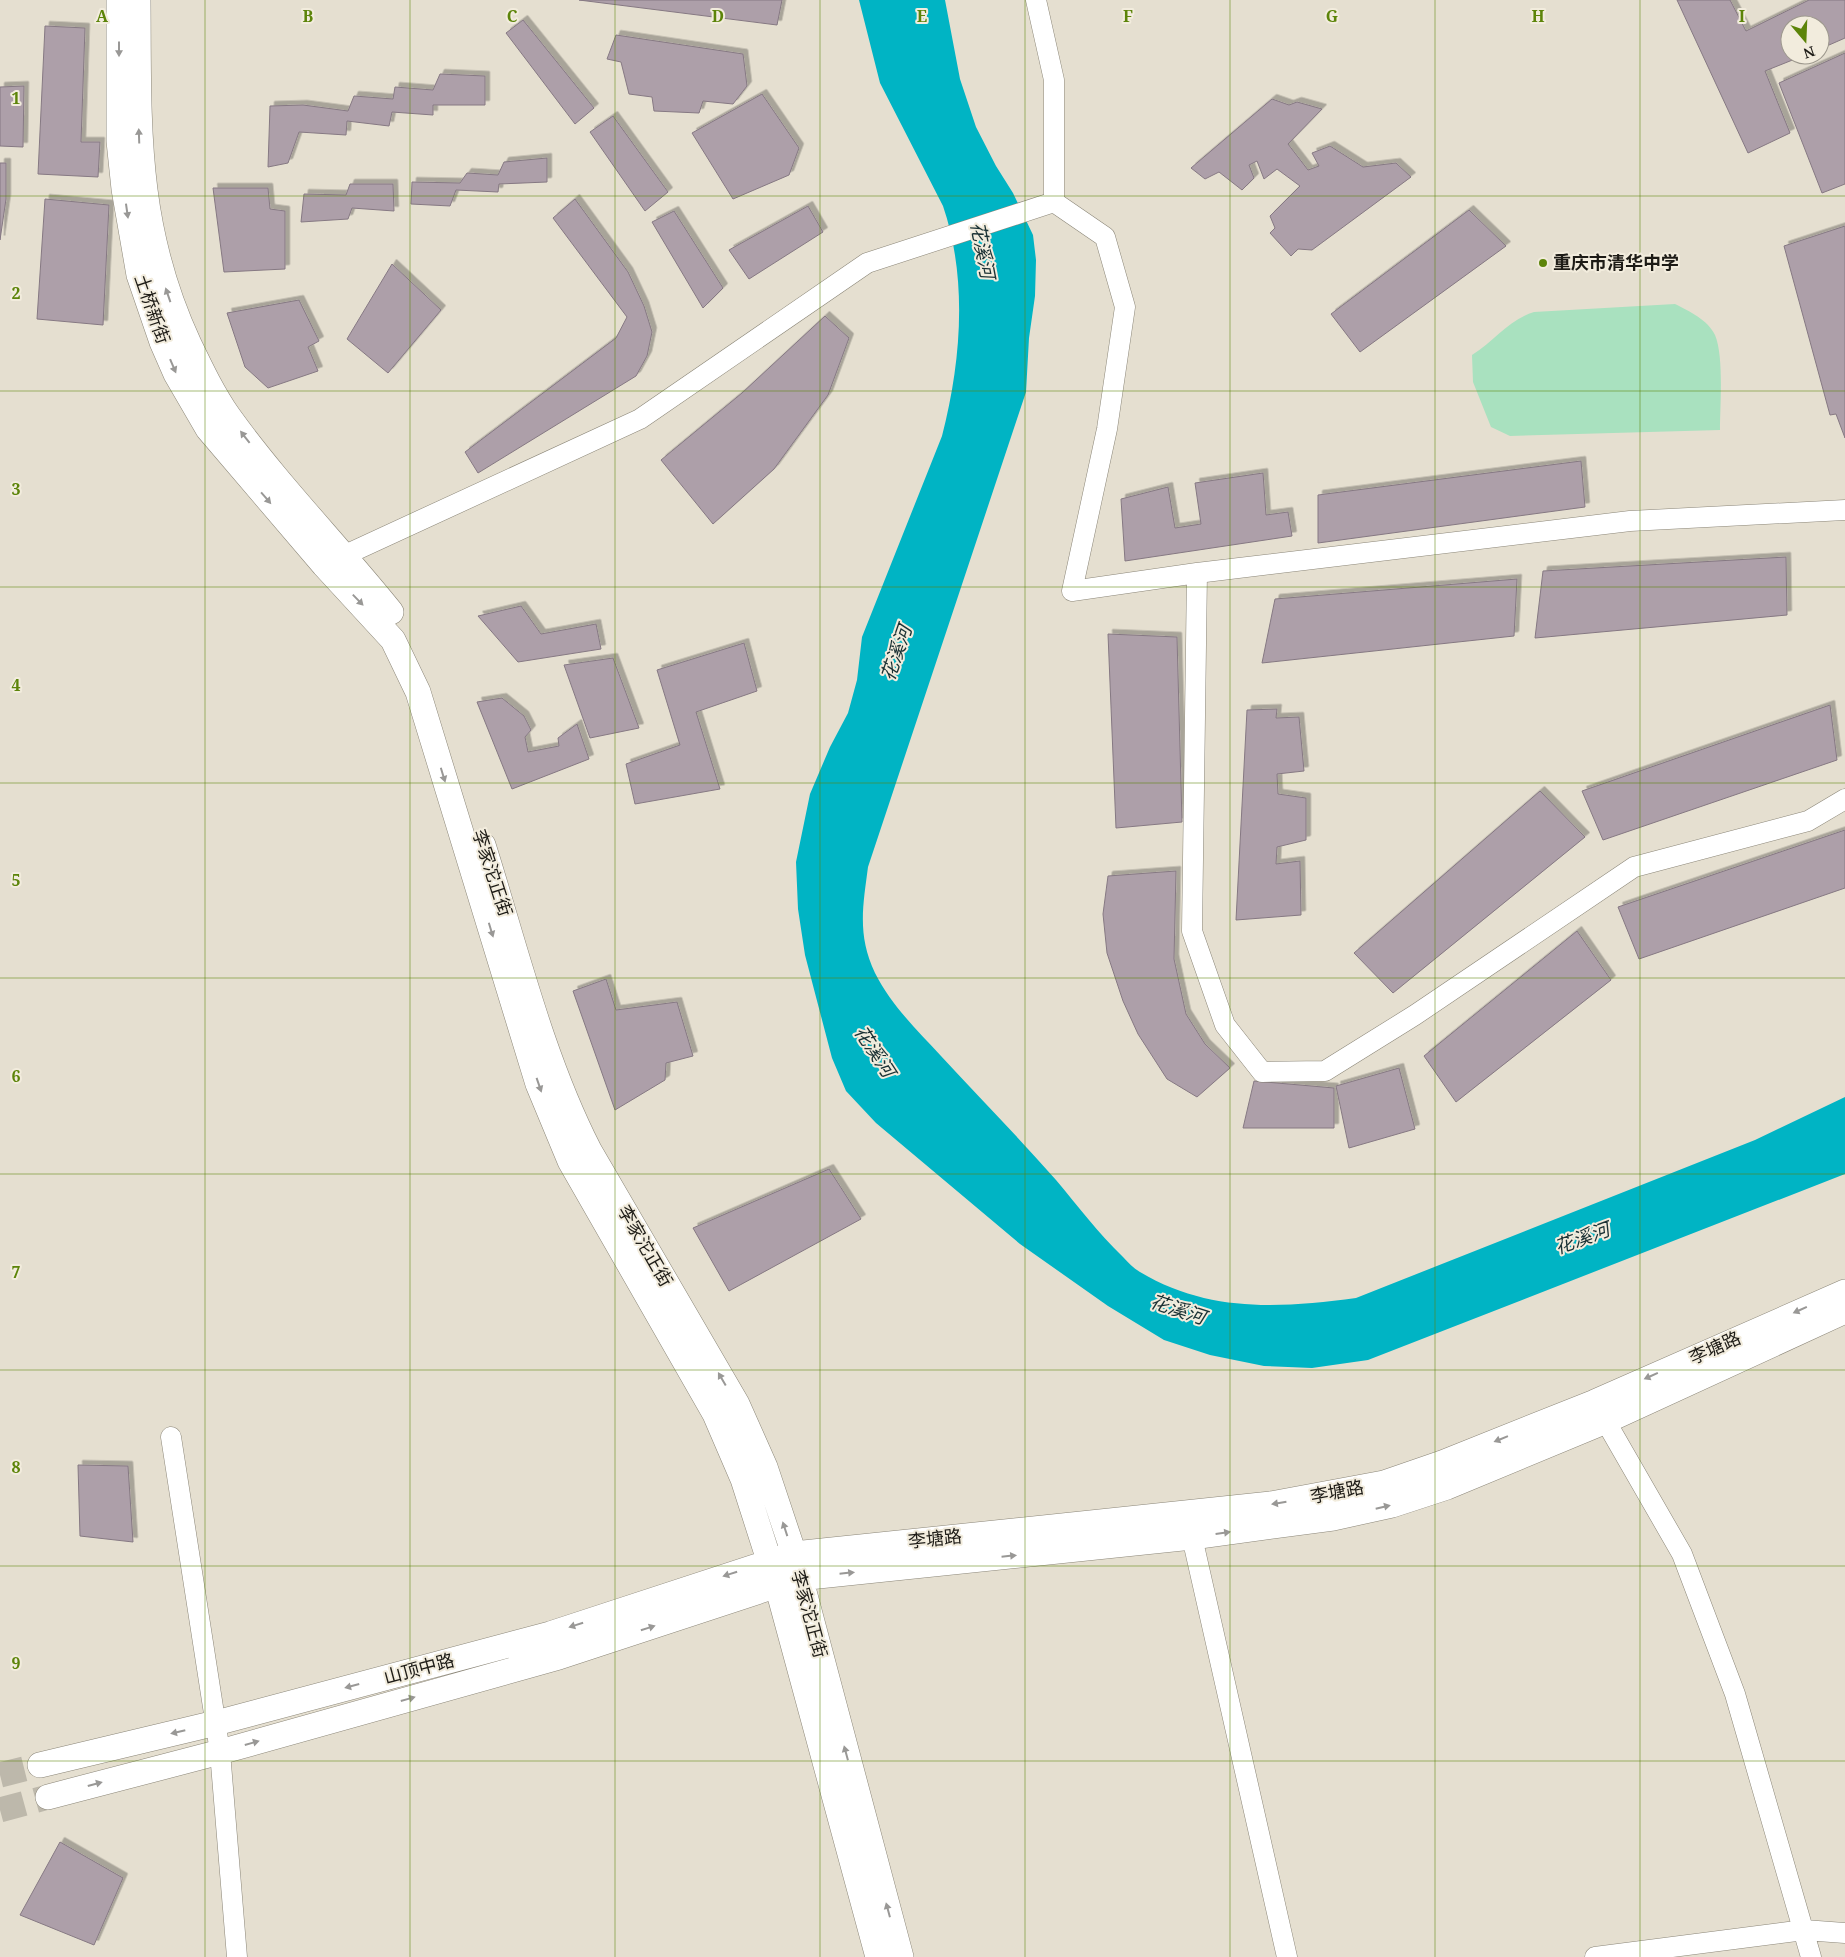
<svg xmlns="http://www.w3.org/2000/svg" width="1845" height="1957" font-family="'Noto Serif','Noto Sans SC',serif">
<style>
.green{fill:#a9e1bf}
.water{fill:#00b4c4}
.building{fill:#ad9fa9;stroke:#867983;filter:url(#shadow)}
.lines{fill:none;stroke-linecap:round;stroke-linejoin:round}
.major-tunnel{stroke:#bdb8ab;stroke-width:25;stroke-dasharray:25 12;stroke-linecap:butt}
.minor-casing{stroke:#8b8678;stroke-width:21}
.major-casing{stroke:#8b8678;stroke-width:26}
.minor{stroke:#fff;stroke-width:20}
.major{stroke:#fff;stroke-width:25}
.oneway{fill:#999896}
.grid{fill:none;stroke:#5c8409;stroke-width:1;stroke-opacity:0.55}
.poi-dot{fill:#5c8409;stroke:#f2ecdd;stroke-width:2}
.labels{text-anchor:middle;stroke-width:4;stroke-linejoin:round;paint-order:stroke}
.poi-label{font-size:18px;font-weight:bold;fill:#1d1b16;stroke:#f2ecdd;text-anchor:start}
.street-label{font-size:18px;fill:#1d1b16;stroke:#f2ecdd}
.water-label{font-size:19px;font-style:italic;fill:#1a3134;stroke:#f2ecdd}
.grid-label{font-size:16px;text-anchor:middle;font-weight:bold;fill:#5c8409;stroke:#f2ecdd;stroke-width:4;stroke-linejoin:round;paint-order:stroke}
</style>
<defs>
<filter id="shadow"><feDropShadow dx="4.5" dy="-4.5" stdDeviation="0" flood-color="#0004"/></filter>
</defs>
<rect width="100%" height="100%" fill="#e5dfd0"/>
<path class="green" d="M 1675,304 C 1689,311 1708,320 1715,335 C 1724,356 1720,405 1720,430 L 1510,436 L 1491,427 L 1473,382 L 1472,355 C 1495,341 1508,320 1534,312 Z"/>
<path class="water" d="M 859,0 L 945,0 L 960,79 L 976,127 L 996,166 L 1013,193 L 1033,235 L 1036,260 L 1035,296 L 1029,338 L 1026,392 L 868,867 C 863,906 857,935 875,973 C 891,1005 917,1030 941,1056 C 979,1097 1019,1138 1056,1180 C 1078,1206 1098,1233 1123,1257 C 1128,1262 1133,1268 1140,1272 C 1209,1313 1279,1308 1356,1298 L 1755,1140 L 1845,1097 L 1845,1174 L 1368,1360 L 1312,1368 L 1264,1366 L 1210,1355 L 1164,1340 L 1108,1306 L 1020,1244 L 876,1123 L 846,1091 L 832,1058 L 805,955 L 798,909 L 796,862 L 810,794 L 830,747 L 848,713 L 857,680 L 862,637 L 942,436 C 961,363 968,279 943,206 L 880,83 Z"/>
<path class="building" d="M 579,0 L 782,0 L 777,25 Z
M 1677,0 L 1730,0 L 1746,31 L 1809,0 L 1845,0 L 1845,38 L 1820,49 L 1820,25 L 1790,25 L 1790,55 L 1805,55 L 1765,71 L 1790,133 L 1748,153 Z
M 523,20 L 594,108 L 575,124 L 506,33 Z
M 45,26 L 85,28 L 81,142 L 100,142 L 98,177 L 38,174 Z
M 616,35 L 743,54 L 747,86 L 733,104 L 703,101 L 699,113 L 654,111 L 652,97 L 629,94 L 621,62 L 607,59 Z
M 1845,53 L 1845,184 L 1822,193 L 1779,83 Z
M 440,74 L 485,76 L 485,105 L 433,105 L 433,115 L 392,112 L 389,126 L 347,121 L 346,135 L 299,132 L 288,163 L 268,167 L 270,106 L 303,105 L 348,111 L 354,96 L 393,99 L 395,87 L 433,90 Z
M 24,86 L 23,147 L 0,146 L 0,87 Z
M 762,94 L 799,148 L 789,175 L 733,199 L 692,133 Z
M 1272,99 L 1289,105 L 1297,102 L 1322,109 L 1288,144 L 1308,170 L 1319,166 L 1312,153 L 1330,146 L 1363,167 L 1396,163 L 1411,177 L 1312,250 L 1298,249 L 1291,256 L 1270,233 L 1275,228 L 1270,216 L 1300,186 L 1277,169 L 1264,179 L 1257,161 L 1249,165 L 1254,178 L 1242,190 L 1219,172 L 1205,179 L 1191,168 Z
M 613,116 L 668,192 L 645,211 L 590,132 Z
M 547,158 L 547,182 L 499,184 L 498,192 L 456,190 L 450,206 L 411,204 L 412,182 L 460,183 L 467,173 L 498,175 L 504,162 Z
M 0,163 L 6,163 L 6,199 L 0,240 Z
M 350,184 L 393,184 L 394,211 L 352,208 L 348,219 L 301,222 L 304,194 L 346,195 Z
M 213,188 L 268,188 L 270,209 L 285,211 L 285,269 L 224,272 Z
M 45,199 L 109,205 L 103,325 L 37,319 Z
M 575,199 L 628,272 L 644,306 L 652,332 L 647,356 L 636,376 L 478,473 L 465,452 L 616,338 L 627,317 L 553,218 Z
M 808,206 L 823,232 L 749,279 L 729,250 Z
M 1469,210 L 1506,246 L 1360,352 L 1331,314 Z
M 674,211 L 723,288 L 703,308 L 652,222 Z
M 1845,226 L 1845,438 L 1836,414 L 1830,415 L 1784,246 Z
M 392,264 L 441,310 L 388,373 L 347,339 Z
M 299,300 L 319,341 L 308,347 L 318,371 L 268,388 L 245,367 L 227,313 Z
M 825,316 L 849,338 L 828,395 L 774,469 L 713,524 L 661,460 L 742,393 Z
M 1581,461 L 1585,507 L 1318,543 L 1318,495 Z
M 1263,473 L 1266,515 L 1288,512 L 1292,536 L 1125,561 L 1121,499 L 1168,487 L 1175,528 L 1201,524 L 1195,483 Z
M 1786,557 L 1787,615 L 1535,638 L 1543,571 Z
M 1517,579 L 1514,636 L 1262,663 L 1275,599 Z
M 521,606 L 541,634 L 596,624 L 601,649 L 518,662 L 478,616 Z
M 1108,634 L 1177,637 L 1182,822 L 1116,828 Z
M 744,643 L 757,691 L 696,712 L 720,789 L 635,804 L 626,764 L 680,745 L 657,670 Z
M 613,658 L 639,728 L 590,738 L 564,665 Z
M 502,698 L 524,716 L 531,730 L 525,737 L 528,752 L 559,746 L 558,738 L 577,724 L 589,759 L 512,789 L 477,702 Z
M 1830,705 L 1837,760 L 1603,840 L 1582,791 Z
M 1277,709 L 1276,718 L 1299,717 L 1304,771 L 1277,774 L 1278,794 L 1306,798 L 1306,840 L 1277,847 L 1276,864 L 1300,861 L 1301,915 L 1236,920 L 1247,710 Z
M 1540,791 L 1585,837 L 1393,993 L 1354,953 Z
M 1845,830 L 1845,888 L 1639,959 L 1618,907 Z
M 1176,871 L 1174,959 L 1186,1014 L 1205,1044 L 1230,1068 L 1197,1097 L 1167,1079 L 1138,1034 L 1123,1001 L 1107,953 L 1103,914 L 1108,876 Z
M 1577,931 L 1611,980 L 1456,1102 L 1424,1056 Z
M 606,979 L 616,1010 L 677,1002 L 693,1056 L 666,1063 L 665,1080 L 615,1110 L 573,991 Z
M 1399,1068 L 1415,1129 L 1349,1148 L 1336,1086 Z
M 1254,1081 L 1334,1088 L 1334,1128 L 1243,1128 Z
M 829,1169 L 861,1219 L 729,1291 L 693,1228 Z
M 78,1465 L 128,1466 L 133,1542 L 80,1536 Z
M 60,1842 L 123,1878 L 94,1945 L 20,1915 Z"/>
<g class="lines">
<path class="major-tunnel" d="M 0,1775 L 40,1765
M 0,1810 L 48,1797"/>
<g class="minor-casing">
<path id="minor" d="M 1036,0 L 1054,80 L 1054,202 L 1105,237 L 1125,307 L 1107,429 L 1072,591 L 1197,573 L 1630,521 L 1845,510
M 330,562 L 640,419 L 867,263 L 1054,202
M 1197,573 L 1192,931 L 1225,1025 L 1262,1072 L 1325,1071 L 1415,1015 L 1634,867 L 1808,821 L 1845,799
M 1598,1408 L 1682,1554 L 1735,1694 L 1811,1957
M 171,1437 L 220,1752 L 237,1957
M 1192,1537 L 1287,1957
M 1595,1957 L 1804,1930 L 1845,1933"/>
</g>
<g class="major-casing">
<path id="major" d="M 119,0 L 119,141 L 124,189 L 139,275 L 162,342 L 176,374 L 208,429 L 324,565 L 393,640 L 418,692 L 538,1084 L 570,1161 L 715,1414 L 743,1479 L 777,1585 L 878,1957
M 138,0 C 139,126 134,226 189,344 C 201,369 213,394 229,417 C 278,485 338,546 391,612
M 483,845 C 515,946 541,1056 589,1150 L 737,1404 L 765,1467 L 794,1554 L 901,1957
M 40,1765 L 216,1723 L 550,1634 L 794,1554 L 1271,1504 L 1384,1483 L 1442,1463 L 1595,1402 L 1845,1292
M 48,1797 L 220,1752 L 559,1657 L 799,1578 L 1192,1537 L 1333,1518 L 1392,1505 L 1447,1487 L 1606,1421 L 1845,1311"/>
</g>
<use href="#minor" class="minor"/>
<use href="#major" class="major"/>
</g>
<defs><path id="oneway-solid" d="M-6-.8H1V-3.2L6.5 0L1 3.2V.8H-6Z" transform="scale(1.25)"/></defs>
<g class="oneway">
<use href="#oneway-solid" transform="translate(119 49) rotate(90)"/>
<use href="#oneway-solid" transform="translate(139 136) rotate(-92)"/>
<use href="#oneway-solid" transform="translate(127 211) rotate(82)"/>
<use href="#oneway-solid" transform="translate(168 295) rotate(-109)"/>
<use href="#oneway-solid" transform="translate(173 366) rotate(67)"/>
<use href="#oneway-solid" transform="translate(245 437) rotate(-128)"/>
<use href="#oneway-solid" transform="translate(266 498) rotate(49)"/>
<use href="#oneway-solid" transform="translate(358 600) rotate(46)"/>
<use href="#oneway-solid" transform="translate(443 775) rotate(73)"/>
<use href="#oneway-solid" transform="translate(491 930) rotate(73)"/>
<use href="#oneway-solid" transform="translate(539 1085) rotate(71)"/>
<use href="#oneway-solid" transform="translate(1800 1310) rotate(156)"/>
<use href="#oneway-solid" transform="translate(1651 1376) rotate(156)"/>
<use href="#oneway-solid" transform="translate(722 1379) rotate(-120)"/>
<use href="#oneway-solid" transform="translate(1501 1439) rotate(158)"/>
<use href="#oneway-solid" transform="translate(1279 1503) rotate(171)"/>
<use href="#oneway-solid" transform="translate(1383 1507) rotate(-13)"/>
<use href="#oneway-solid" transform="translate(785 1529) rotate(-108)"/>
<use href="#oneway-solid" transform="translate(1223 1533) rotate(-8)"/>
<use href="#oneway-solid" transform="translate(1009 1556) rotate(-6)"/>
<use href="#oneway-solid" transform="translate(847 1573) rotate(-6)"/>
<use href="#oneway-solid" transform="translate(730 1574) rotate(162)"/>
<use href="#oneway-solid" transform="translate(576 1625) rotate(162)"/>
<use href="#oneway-solid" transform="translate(648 1628) rotate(-18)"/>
<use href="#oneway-solid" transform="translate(352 1686) rotate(165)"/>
<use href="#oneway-solid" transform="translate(408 1699) rotate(-16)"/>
<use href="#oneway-solid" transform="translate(178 1732) rotate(167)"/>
<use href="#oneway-solid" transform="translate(252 1743) rotate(-16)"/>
<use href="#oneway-solid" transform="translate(846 1753) rotate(-105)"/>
<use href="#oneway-solid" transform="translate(95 1784) rotate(-15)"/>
<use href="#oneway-solid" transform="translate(888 1910) rotate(-105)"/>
</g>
<path class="grid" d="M 205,0 L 205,1957M 410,0 L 410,1957M 615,0 L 615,1957M 820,0 L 820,1957M 1025,0 L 1025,1957M 1230,0 L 1230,1957M 1435,0 L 1435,1957M 1640,0 L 1640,1957M 0,196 L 1845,196M 0,391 L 1845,391M 0,587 L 1845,587M 0,783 L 1845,783M 0,978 L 1845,978M 0,1174 L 1845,1174M 0,1370 L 1845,1370M 0,1566 L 1845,1566M 0,1761 L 1845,1761"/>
<circle class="poi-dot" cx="1543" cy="263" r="5"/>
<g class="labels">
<g class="poi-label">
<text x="1553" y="269">重庆市清华中学</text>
</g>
<g class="street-label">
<text transform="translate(152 309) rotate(71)" y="6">土桥新街</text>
<text transform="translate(492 873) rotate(72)" y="6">李家沱正街</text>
<text transform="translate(645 1246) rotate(60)" y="6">李家沱正街</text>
<text transform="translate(1715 1348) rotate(-24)" y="6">李塘路</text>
<text transform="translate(1337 1492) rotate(-11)" y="6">李塘路</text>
<text transform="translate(935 1539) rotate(-6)" y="6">李塘路</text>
<text transform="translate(809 1614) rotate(75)" y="6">李家沱正街</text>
<text transform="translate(419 1669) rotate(-15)" y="6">山顶中路</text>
</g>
<g class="water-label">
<text transform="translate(983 250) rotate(79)" y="7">花溪河</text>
<text transform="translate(896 653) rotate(-71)" y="7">花溪河</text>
<text transform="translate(875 1051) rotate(57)" y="7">花溪河</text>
<text transform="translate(1582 1238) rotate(-20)" y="7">花溪河</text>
<text transform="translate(1178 1309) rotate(18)" y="7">花溪河</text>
</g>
</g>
<g class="grid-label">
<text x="102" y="22">A</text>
<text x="308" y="22">B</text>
<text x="512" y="22">C</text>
<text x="718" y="22">D</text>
<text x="922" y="22">E</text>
<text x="1128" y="22">F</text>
<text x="1332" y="22">G</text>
<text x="1538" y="22">H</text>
<text x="1742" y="22">I</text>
<text x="16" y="104">1</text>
<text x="16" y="299">2</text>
<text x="16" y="495">3</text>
<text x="16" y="691">4</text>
<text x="16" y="886">5</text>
<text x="16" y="1082">6</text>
<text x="16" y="1278">7</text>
<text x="16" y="1473">8</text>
<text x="16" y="1669">9</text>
</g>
<g transform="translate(1805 40) rotate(161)"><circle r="24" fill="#f2ecdd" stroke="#9d988d"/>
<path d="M0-4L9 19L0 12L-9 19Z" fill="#5c8409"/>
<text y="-8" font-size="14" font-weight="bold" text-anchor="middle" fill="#1d1b16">N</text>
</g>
</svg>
